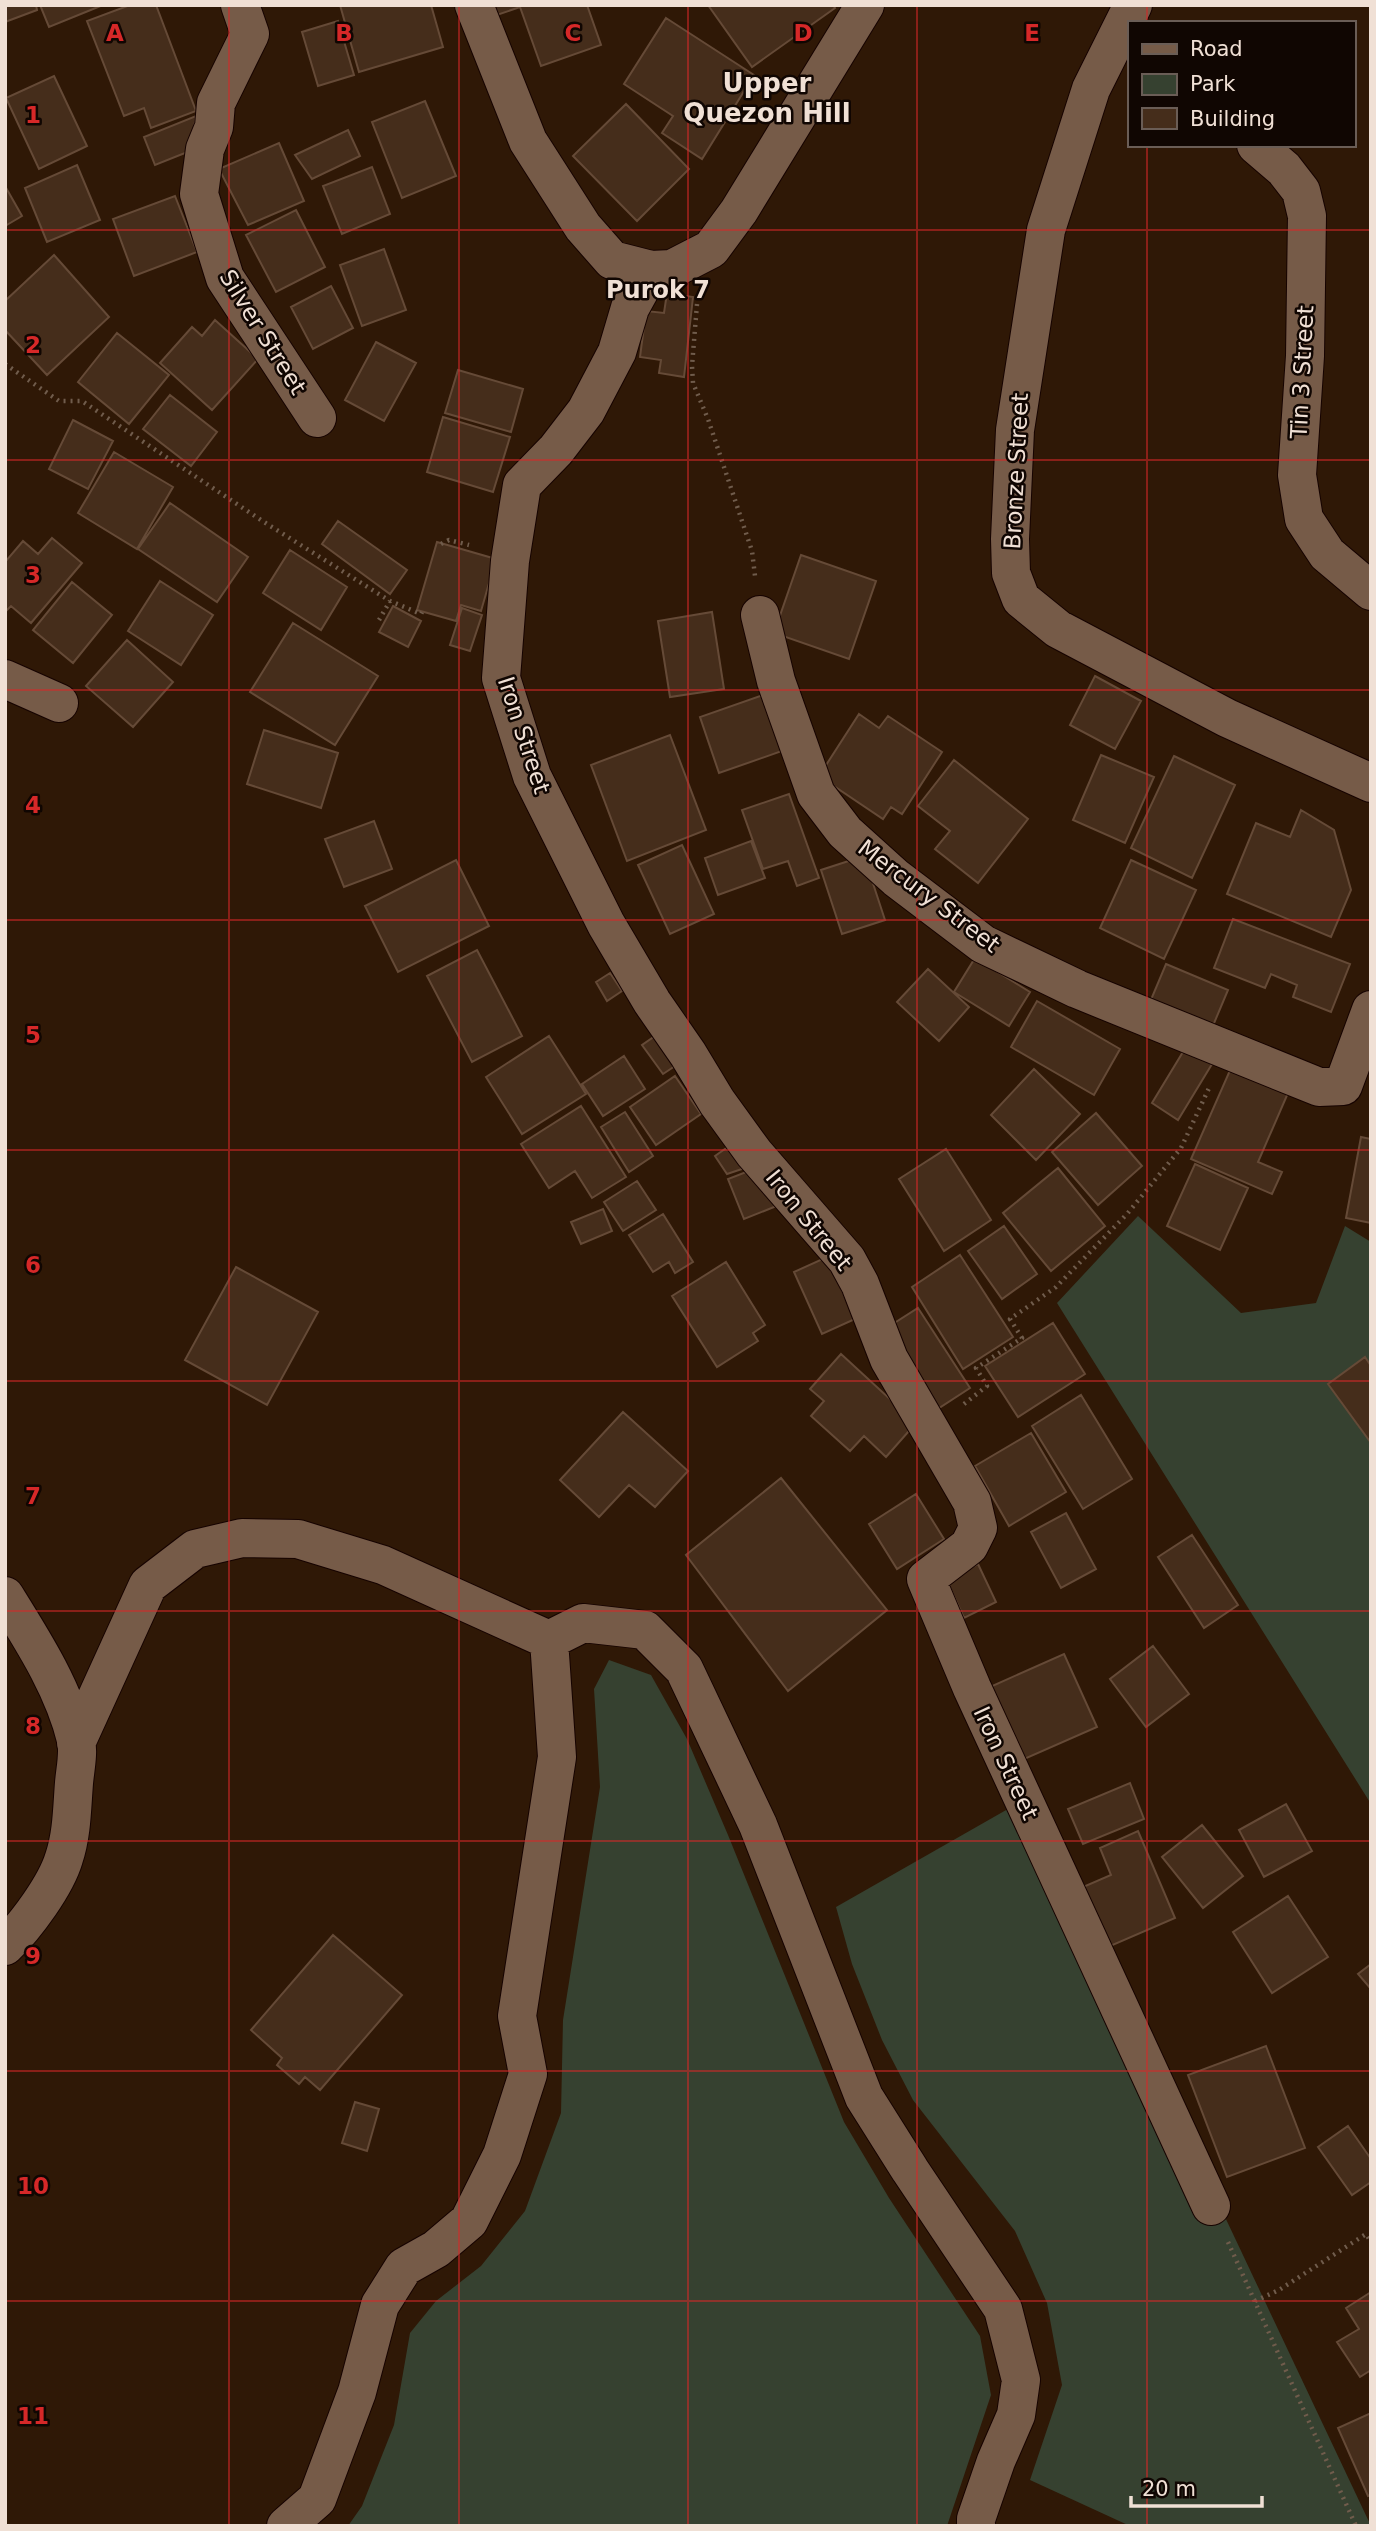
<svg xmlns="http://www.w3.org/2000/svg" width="1376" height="2531" font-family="'DejaVu Sans',sans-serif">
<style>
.green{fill:#364130}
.building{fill:#452d1b;stroke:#654a37;stroke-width:2}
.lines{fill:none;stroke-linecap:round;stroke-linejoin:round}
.minor-casing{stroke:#160300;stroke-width:40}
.path{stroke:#705c4c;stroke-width:4.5;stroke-dasharray:2 5;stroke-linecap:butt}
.minor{stroke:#765b48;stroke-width:38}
.grid{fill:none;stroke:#d62828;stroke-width:2;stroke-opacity:0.55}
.labels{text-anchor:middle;stroke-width:5;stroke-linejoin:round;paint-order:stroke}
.street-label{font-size:23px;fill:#f0e0d5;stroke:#100602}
.neighbourhood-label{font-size:24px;font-weight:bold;fill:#f0e0d5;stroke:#100602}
.quarter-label{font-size:26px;font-weight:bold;fill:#f0e0d5;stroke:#100602}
.grid-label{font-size:23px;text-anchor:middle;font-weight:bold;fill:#d62828;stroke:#100602;stroke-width:5;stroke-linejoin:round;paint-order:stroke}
</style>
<rect width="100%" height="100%" fill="#2f1806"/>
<path class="green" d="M 1138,1216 L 1241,1313 L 1316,1303 L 1345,1226 L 1371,1242 L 1371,1804 L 1057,1303 Z
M 609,1660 L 651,1675 L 687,1739 L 728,1835 L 844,2122 L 889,2198 L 980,2336 L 991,2395 L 947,2526 L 348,2526 L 362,2506 L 394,2425 L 410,2333 L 436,2301 L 481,2266 L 525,2211 L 561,2113 L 563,2020 L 600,1787 L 594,1689 Z
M 1027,1798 L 1371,2526 L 1130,2526 L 1030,2480 L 1062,2385 L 1047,2303 L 1015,2231 L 913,2100 L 882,2040 L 852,1964 L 836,1907 Z"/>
<path class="building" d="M 5,5 L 36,5 L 37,10 L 5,22 Z
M 40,5 L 103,5 L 49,27 Z
M 130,5 L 156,5 L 196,111 L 151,128 L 144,108 L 124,116 L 87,21 Z
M 340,5 L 431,5 L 443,47 L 359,72 Z
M 487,5 L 587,5 L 601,45 L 541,66 L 520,7 L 491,17 Z
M 708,5 L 833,5 L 835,8 L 752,67 Z
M 666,18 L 754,75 L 702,159 L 662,133 L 673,116 L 624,84 Z
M 338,21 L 354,75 L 318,86 L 302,32 Z
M 54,76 L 87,146 L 39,169 L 6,98 Z
M 425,101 L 456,176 L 402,198 L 372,122 Z
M 626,104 L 689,169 L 637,221 L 573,156 Z
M 196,116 L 190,151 L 155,165 L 144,137 Z
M 348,130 L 360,156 L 312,179 L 295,155 Z
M 279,143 L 304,201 L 248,225 L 219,169 Z
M 77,165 L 100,220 L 47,242 L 25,188 Z
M 372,167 L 390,214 L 342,234 L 323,186 Z
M 5,186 L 22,216 L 5,226 Z
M 175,196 L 197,252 L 134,276 L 113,219 Z
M 296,210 L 325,267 L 276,292 L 246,235 Z
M 384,249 L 406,310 L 362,326 L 340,265 Z
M 54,255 L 109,317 L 47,375 L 5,330 L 5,301 Z
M 331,286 L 353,328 L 313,349 L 291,307 Z
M 667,293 L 693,297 L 684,377 L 659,373 L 661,360 L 640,357 L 646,311 L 664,313 Z
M 215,320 L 258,359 L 212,410 L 160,363 L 192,327 L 202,336 Z
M 117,333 L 169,375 L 129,424 L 78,382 Z
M 376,342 L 416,363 L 384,421 L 345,400 Z
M 458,370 L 523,389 L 511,432 L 445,413 Z
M 170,395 L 217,432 L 191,466 L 143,429 Z
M 443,417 L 510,437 L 493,492 L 427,472 Z
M 73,420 L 113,441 L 88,489 L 49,469 Z
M 114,452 L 173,487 L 137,549 L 78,513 Z
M 170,503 L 248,557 L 217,602 L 138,549 Z
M 338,521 L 407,570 L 390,594 L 322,544 Z
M 52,538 L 82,563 L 31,623 L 11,606 L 5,612 L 5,562 L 23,541 L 38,554 Z
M 437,542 L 496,559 L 481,611 L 461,605 L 456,621 L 417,610 Z
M 290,550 L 347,587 L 321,630 L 263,593 Z
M 801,555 L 876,581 L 849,659 L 774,633 Z
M 160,581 L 213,615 L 181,665 L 128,631 Z
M 72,582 L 112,615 L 73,663 L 33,630 Z
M 393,606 L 421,621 L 408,647 L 379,632 Z
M 462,608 L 482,615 L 470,651 L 450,645 Z
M 712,612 L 724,689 L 670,697 L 658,621 Z
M 293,623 L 378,676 L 335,745 L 250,692 Z
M 127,640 L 173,682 L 133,727 L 86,686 Z
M 1095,676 L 1141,701 L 1115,749 L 1070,725 Z
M 763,695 L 782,751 L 719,773 L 700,717 Z
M 859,714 L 879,728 L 888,716 L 942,752 L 902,814 L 891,807 L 883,819 L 819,776 Z
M 264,730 L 338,753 L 321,808 L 247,784 Z
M 670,735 L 706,830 L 627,861 L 591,765 Z
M 1101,755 L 1154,777 L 1125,843 L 1073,820 Z
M 1174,756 L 1235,785 L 1192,878 L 1131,848 Z
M 954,760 L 1028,819 L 978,883 L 935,849 L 950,831 L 918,806 Z
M 789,794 L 819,878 L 797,886 L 788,861 L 763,869 L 742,810 Z
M 1301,810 L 1334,830 L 1351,890 L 1331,937 L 1227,894 L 1256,823 L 1290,837 Z
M 374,821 L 392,869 L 344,887 L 325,839 Z
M 751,841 L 765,878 L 718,895 L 705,858 Z
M 682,845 L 714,914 L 670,934 L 638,865 Z
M 864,856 L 885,920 L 842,934 L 821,870 Z
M 456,860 L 489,926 L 398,972 L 365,906 Z
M 1131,860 L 1196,890 L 1164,959 L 1100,928 Z
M 1233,919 L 1350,964 L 1331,1012 L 1293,997 L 1297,985 L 1271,974 L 1265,988 L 1214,968 Z
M 477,950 L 522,1036 L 472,1062 L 427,976 Z
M 975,958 L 1030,992 L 1009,1026 L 954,992 Z
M 1166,964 L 1228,990 L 1212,1028 L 1150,1002 Z
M 928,969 L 969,1007 L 939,1041 L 897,1002 Z
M 610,973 L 622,991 L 607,1001 L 596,982 Z
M 1037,1001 L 1120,1049 L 1094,1095 L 1011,1047 Z
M 658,1034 L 678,1064 L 663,1074 L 642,1045 Z
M 549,1036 L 586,1094 L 522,1134 L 486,1077 Z
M 1186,1047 L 1212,1064 L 1178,1120 L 1152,1103 Z
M 624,1056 L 645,1089 L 603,1116 L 582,1084 Z
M 1231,1068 L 1288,1093 L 1258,1162 L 1282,1172 L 1272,1194 L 1191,1159 Z
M 1034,1069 L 1080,1114 L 1036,1160 L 991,1115 Z
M 675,1076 L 701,1114 L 656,1145 L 630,1107 Z
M 581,1106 L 626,1177 L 592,1198 L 575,1171 L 549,1188 L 521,1144 Z
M 625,1112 L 653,1156 L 629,1172 L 601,1127 Z
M 1096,1113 L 1142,1166 L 1098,1205 L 1052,1152 Z
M 1361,1137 L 1371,1139 L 1371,1223 L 1346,1218 Z
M 735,1142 L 751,1166 L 727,1174 L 715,1156 Z
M 946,1149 L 991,1220 L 944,1251 L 899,1179 Z
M 1195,1164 L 1248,1188 L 1220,1250 L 1167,1226 Z
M 1058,1168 L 1105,1226 L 1051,1271 L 1003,1213 Z
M 754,1169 L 779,1205 L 744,1219 L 728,1179 Z
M 637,1181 L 656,1210 L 623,1231 L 604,1202 Z
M 603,1209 L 612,1231 L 581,1244 L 571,1222 Z
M 663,1214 L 693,1262 L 675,1273 L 669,1262 L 653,1272 L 629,1235 Z
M 1004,1226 L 1037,1274 L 1002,1299 L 968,1251 Z
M 960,1255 L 1013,1337 L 963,1369 L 912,1287 Z
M 827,1257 L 855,1319 L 822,1334 L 794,1272 Z
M 726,1262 L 765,1325 L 753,1333 L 758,1341 L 717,1367 L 672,1296 Z
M 236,1267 L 318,1312 L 267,1405 L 185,1360 Z
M 918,1308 L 970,1388 L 936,1410 L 885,1329 Z
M 1053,1323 L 1085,1374 L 1018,1417 L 985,1366 Z
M 841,1354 L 916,1423 L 886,1457 L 864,1436 L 850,1451 L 811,1416 L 824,1401 L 810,1389 Z
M 1365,1357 L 1371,1366 L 1371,1443 L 1328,1384 Z
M 1081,1395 L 1132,1479 L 1083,1509 L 1032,1426 Z
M 623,1412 L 688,1471 L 655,1507 L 629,1485 L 599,1517 L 560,1480 Z
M 1031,1433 L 1066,1492 L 1009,1526 L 975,1466 Z
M 781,1478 L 887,1610 L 788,1691 L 686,1555 Z
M 916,1494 L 944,1539 L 897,1569 L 869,1524 Z
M 1066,1513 L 1096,1569 L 1061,1588 L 1031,1532 Z
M 1192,1535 L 1238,1605 L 1204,1628 L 1158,1557 Z
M 978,1564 L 996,1602 L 964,1618 L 946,1579 Z
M 1153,1646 L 1189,1694 L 1146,1727 L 1110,1679 Z
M 1064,1654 L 1097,1727 L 1022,1760 L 990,1687 Z
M 1130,1783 L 1144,1819 L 1083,1844 L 1068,1809 Z
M 1286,1804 L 1312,1851 L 1264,1877 L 1239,1830 Z
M 1202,1825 L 1243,1876 L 1203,1908 L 1162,1857 Z
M 1138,1831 L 1175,1918 L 1108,1947 L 1083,1887 L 1111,1875 L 1100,1848 Z
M 1288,1896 L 1328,1957 L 1272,1993 L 1233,1932 Z
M 333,1935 L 402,1995 L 320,2090 L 305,2077 L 299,2084 L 277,2065 L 282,2058 L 251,2030 Z
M 1371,1964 L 1371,1989 L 1358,1974 Z
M 1266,2046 L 1305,2148 L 1227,2177 L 1188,2075 Z
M 355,2102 L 379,2109 L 367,2151 L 342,2143 Z
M 1348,2126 L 1371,2159 L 1371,2182 L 1352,2195 L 1318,2147 Z
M 1371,2292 L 1371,2370 L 1360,2377 L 1337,2342 L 1359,2329 L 1346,2308 Z
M 1371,2413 L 1371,2495 L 1368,2496 L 1338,2428 Z"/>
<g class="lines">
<g class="minor-casing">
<path id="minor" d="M 240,5 L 250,34 L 216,103 L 214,127 L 205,149 L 199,194 L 225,278 L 317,418
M 474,5 L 528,141 L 583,227 L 612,260 L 651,270 L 672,269 L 711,249 L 739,211 L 865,5
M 1133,5 L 1091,89 L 1046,230 L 1015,430 L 1010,539 L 1011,573 L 1021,599 L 1058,629 L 1227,718 L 1371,783
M 1256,145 L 1284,169 L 1301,191 L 1307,216 L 1305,356 L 1297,475 L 1304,519 L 1327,554 L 1371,591
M 651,270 L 630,308 L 617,352 L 586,411 L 556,450 L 522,485 L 510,561 L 501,678 L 532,776 L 606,924 L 652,1002 L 688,1054 L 717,1102 L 754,1153 L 847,1260 L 860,1284 L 889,1359 L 972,1502 L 978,1528 L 969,1546 L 926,1579 L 972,1688 L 1211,2206
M 760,615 L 776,681 L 816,794 L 845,832 L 896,878 L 983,944 L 1077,989 L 1319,1087 L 1343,1086 L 1371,1010
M 5,679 L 59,703
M 5,1596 C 33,1641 64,1689 76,1740 C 79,1753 75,1770 74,1783 C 72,1808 72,1834 64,1858 C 56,1885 26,1926 5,1946
M 549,1640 L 583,1623 L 645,1630 L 684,1669 L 758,1825 L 864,2097 L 910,2170 L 1003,2309 L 1021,2380 L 1016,2415 L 996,2461 L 976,2519 L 976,2526
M 76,1743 L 148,1585 L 195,1549 L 242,1538 L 298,1539 L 383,1565 L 549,1640
M 286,2526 L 317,2499 L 357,2392 L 380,2305 L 404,2267 L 436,2249 L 469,2221 L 502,2155 L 528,2074 L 517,2016 L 557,1757 L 549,1640"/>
</g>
<path class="path" d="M 697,304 L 692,366 L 693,383 L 708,419 L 752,551 L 755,576
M 5,364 L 59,401 L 82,401 L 264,522 L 390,601 L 421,614 L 422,612
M 441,544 L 449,540 L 469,545
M 379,620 L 390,601
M 964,1404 L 987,1386 L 976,1368 L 1022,1338 L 1010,1319 L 1056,1287 L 1127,1214 L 1181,1148 L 1210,1086
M 1228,2242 L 1356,2526
M 1255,2301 L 1279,2290 L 1366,2234 L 1371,2242"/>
<use href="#minor" class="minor"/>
</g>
<path class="grid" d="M 229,5 L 229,2526M 459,5 L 459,2526M 688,5 L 688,2526M 917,5 L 917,2526M 1147,5 L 1147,23M 1147,145 L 1147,2526M 5,230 L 1371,230M 5,460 L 1371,460M 5,690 L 1371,690M 5,920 L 1371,920M 5,1150 L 1371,1150M 5,1381 L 1371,1381M 5,1611 L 1371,1611M 5,1841 L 1371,1841M 5,2071 L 1371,2071M 5,2301 L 1371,2301"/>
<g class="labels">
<g class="street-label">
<text transform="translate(263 332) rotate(58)" y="8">Silver Street</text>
<text transform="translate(1302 372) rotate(-87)" y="8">Tin 3 Street</text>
<text transform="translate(1016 471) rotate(-87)" y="8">Bronze Street</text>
<text transform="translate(524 735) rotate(72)" y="8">Iron Street</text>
<text transform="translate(929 896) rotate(37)" y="8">Mercury Street</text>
<text transform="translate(809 1220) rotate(51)" y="8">Iron Street</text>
<text transform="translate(1006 1763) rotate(65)" y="8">Iron Street</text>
</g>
<g class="neighbourhood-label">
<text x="658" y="298">Purok 7</text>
</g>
<g class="quarter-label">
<text x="767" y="92">Upper<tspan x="767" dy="30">Quezon Hill</tspan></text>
</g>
</g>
<g class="grid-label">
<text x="115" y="41">A</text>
<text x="344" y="41">B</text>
<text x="573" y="41">C</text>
<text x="803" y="41">D</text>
<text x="1032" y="41">E</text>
<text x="33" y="123">1</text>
<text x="33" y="353">2</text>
<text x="33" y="583">3</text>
<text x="33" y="813">4</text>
<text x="33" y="1043">5</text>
<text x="33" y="1273">6</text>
<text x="33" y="1504">7</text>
<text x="33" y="1734">8</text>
<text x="33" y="1964">9</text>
<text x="33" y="2194">10</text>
<text x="33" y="2424">11</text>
</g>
<rect width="1376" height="2531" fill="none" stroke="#f0e0d5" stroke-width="14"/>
<rect x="1128" y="21" width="228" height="126" fill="#100602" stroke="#6a5d56" stroke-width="2"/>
<rect x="1142" y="44" width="35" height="10" fill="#765b48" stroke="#6a5d56" stroke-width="2"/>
<text x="1190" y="56" font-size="21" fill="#f0e0d5">Road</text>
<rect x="1142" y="74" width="35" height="21" fill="#364130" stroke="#6a5d56" stroke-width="2"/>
<text x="1190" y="91" font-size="21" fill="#f0e0d5">Park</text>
<rect x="1142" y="108" width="35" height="21" fill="#452d1b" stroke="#6a5d56" stroke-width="2"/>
<text x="1190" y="126" font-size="21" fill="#f0e0d5">Building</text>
<path d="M1131 2496v10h131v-10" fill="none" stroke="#f0e0d5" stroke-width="3.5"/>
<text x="1142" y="2496" font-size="21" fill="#f0e0d5" stroke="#100602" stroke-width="5" paint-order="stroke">20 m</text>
</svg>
